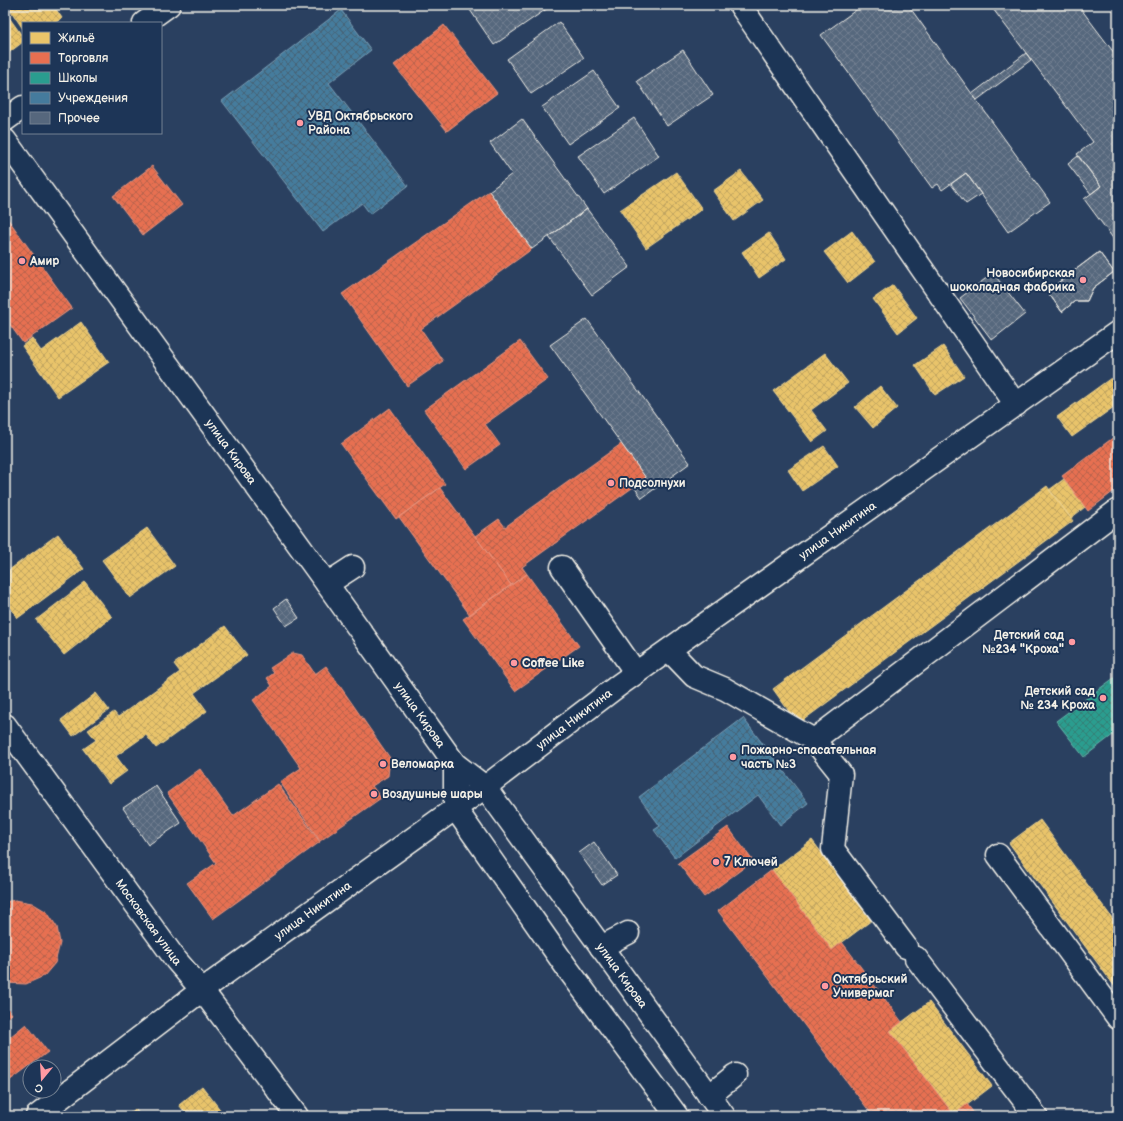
<svg xmlns="http://www.w3.org/2000/svg" width="1123" height="1121" font-family="'Balsamiq Sans',sans-serif">
<style>
.homes{fill:url(#homes-cross-hatch);stroke:#ecd290}
.shops{fill:url(#shops-cross-hatch);stroke:#eb967e}
.schools{fill:url(#schools-cross-hatch);stroke:#67b6aa}
.public{fill:url(#public-cross-hatch);stroke:#7a9eb4}
.building{fill:url(#building-cross-hatch);stroke:#f4f1e8}
.lines{fill:none;stroke-linecap:round;stroke-linejoin:round}
.minor-casing{stroke:#f4f1e8;stroke-width:25}
.major-casing{stroke:#f4f1e8;stroke-width:25}
.minor{stroke:#1d3557;stroke-width:22}
.major{stroke:#1d3557;stroke-width:22}
.poi-dot{fill:#ff9aa2;stroke:#1d3557;stroke-width:1.5}
.labels{text-anchor:middle;stroke-width:4;stroke-linejoin:round;paint-order:stroke}
.poi-label{font-size:12px;font-weight:bold;fill:#f4f1e8;stroke:#1d3557;text-anchor:start}
.street-label{font-size:12px;fill:#f4f1e8;stroke:#1d3557}
</style>
<defs>
<pattern id="homes-cross-hatch" width="8" height="8" patternUnits="userSpaceOnUse"><rect width="8" height="8" fill="#e9c46a"/><path d="M0 0l8 8M0 8l8-8" fill="none" stroke="#c1a561"/></pattern>
<pattern id="shops-cross-hatch" width="8" height="8" patternUnits="userSpaceOnUse"><rect width="8" height="8" fill="#e76f51"/><path d="M0 0l8 8M0 8l8-8" fill="none" stroke="#b8634e"/></pattern>
<pattern id="schools-cross-hatch" width="8" height="8" patternUnits="userSpaceOnUse"><rect width="8" height="8" fill="#2a9d8f"/><path d="M0 0l8 8M0 8l8-8" fill="none" stroke="#357f75"/></pattern>
<pattern id="public-cross-hatch" width="8" height="8" patternUnits="userSpaceOnUse"><rect width="8" height="8" fill="#457b9d"/><path d="M0 0l8 8M0 8l8-8" fill="none" stroke="#476476"/></pattern>
<pattern id="building-cross-hatch" width="8" height="8" patternUnits="userSpaceOnUse"><rect width="8" height="8" fill="#56677d"/><path d="M0 0l8 8M0 8l8-8" fill="none" stroke="#6f7d8f"/></pattern>
</defs>
<rect width="100%" height="100%" fill="#2a4060"/>
<filter id="ink" filterUnits="userSpaceOnUse"><feTurbulence type="fractalNoise" baseFrequency=".025" numOctaves="2"/><feDisplacementMap in="SourceGraphic" scale="8" xChannelSelector="R" yChannelSelector="G"/><feConvolveMatrix kernelMatrix="1 2 1 2 8 2 1 2 1" color-interpolation-filters="sRGB"/></filter>
<g filter="url(#ink)">
<path class="homes" d="M 14,5 L 53,5 L 62,18 L 55,23 L 23,23 L 23,29 L 9,8 Z
M 8,16 L 23,37 L 23,42 L 7,54 L 5,52 L 5,18 Z
M 741,171 L 763,200 L 734,221 L 713,191 Z
M 676,172 L 702,209 L 646,248 L 620,210 Z
M 852,231 L 875,262 L 848,283 L 824,252 Z
M 769,233 L 786,259 L 759,278 L 742,252 Z
M 893,285 L 917,318 L 898,333 L 873,299 Z
M 81,322 L 109,362 L 58,397 L 22,346 L 32,338 L 41,351 Z
M 943,346 L 964,376 L 935,395 L 915,365 Z
M 825,353 L 848,383 L 811,410 L 827,431 L 812,442 L 773,391 Z
M 1111,378 L 1118,387 L 1118,404 L 1072,437 L 1057,417 Z
M 880,386 L 897,408 L 873,428 L 855,407 Z
M 824,446 L 838,466 L 802,491 L 788,470 Z
M 1064,479 L 1085,507 L 1071,518 L 1049,490 Z
M 1047,486 L 1073,521 L 798,724 L 773,689 Z
M 147,528 L 175,566 L 130,598 L 102,560 Z
M 58,534 L 84,569 L 18,618 L 5,601 L 5,573 Z
M 85,582 L 112,617 L 64,655 L 36,620 Z
M 225,626 L 247,655 L 194,693 L 207,711 L 156,748 L 146,735 L 116,756 L 127,771 L 109,784 L 83,749 L 96,740 L 88,730 L 114,712 L 118,717 L 180,672 L 174,664 Z
M 96,693 L 109,710 L 73,736 L 61,720 Z
M 1040,820 L 1118,926 L 1118,991 L 1009,843 Z
M 812,840 L 872,920 L 832,950 L 772,870 Z
M 929,1002 L 992,1086 L 954,1115 L 890,1031 Z
M 202,1086 L 225,1116 L 188,1116 L 179,1105 Z
M 135,1109 L 141,1116 L 127,1116 Z"/>
<path class="shops" d="M 444,25 L 497,93 L 447,131 L 394,65 Z
M 152,166 L 182,205 L 143,235 L 113,196 Z
M 489,191 L 532,249 L 421,329 L 443,361 L 407,386 L 342,294 Z
M 5,215 L 72,308 L 23,343 L 5,318 Z
M 520,341 L 548,379 L 485,424 L 500,445 L 466,469 L 424,410 Z
M 390,408 L 445,484 L 396,519 L 341,444 Z
M 1118,434 L 1118,488 L 1088,511 L 1062,476 Z
M 621,444 L 646,478 L 522,567 L 527,574 L 511,585 L 475,536 L 499,519 L 505,527 Z
M 440,488 L 511,585 L 470,615 L 399,517 Z
M 527,574 L 579,646 L 515,691 L 463,619 Z
M 293,653 L 302,655 L 315,674 L 326,666 L 390,758 L 388,776 L 372,786 L 381,798 L 320,841 L 280,782 L 301,768 L 253,700 L 272,686 L 267,678 L 274,673 L 270,668 Z
M 200,769 L 233,816 L 278,784 L 320,842 L 213,919 L 187,883 L 216,863 L 167,793 Z
M 728,827 L 753,861 L 704,897 L 678,863 Z
M 772,870 L 832,950 L 842,942 L 902,1022 L 890,1031 L 954,1115 L 967,1104 L 976,1116 L 873,1116 L 718,911 Z
M 15,900 L 32,903 L 47,912 L 57,927 L 60,943 L 55,963 L 44,976 L 26,984 L 5,983 L 5,902 Z
M 5,1005 L 12,1014 L 5,1020 Z
M 26,1024 L 48,1052 L 5,1084 L 5,1041 Z"/>
<path class="schools" d="M 1118,675 L 1118,731 L 1084,757 L 1056,721 Z"/>
<path class="public" d="M 341,10 L 371,50 L 329,83 L 408,186 L 370,214 L 362,203 L 323,232 L 222,101 Z
M 743,718 L 808,803 L 780,825 L 758,795 L 675,858 L 654,830 L 660,826 L 639,797 Z"/>
<path class="building" d="M 472,5 L 546,5 L 548,8 L 494,45 L 468,7 Z
M 863,5 L 908,5 L 1050,202 L 1008,232 L 966,173 L 942,190 L 938,184 L 932,188 L 821,35 Z
M 990,5 L 1078,5 L 1118,58 L 1118,245 L 1084,199 L 1101,186 L 1077,154 L 1093,142 Z
M 559,22 L 584,58 L 531,94 L 507,59 Z
M 683,50 L 713,95 L 667,126 L 637,81 Z
M 1026,53 L 1031,60 L 977,100 L 972,94 Z
M 594,71 L 620,108 L 568,144 L 542,107 Z
M 634,118 L 659,156 L 604,194 L 578,156 Z
M 522,119 L 587,209 L 532,249 L 489,191 L 512,174 L 490,143 Z
M 1078,156 L 1101,186 L 1091,194 L 1068,164 Z
M 966,173 L 981,194 L 966,204 L 951,184 Z
M 587,209 L 630,267 L 592,295 L 549,237 Z
M 1099,252 L 1114,272 L 1093,288 L 1087,301 L 1075,301 L 1062,312 L 1047,291 Z
M 1099,252 L 1114,272 L 1093,288 L 1087,301 L 1075,301 L 1062,312 L 1047,291 Z
M 993,273 L 1025,314 L 992,340 L 960,298 Z
M 587,319 L 690,463 L 642,498 L 634,487 L 646,478 L 550,345 Z
M 286,599 L 299,618 L 286,626 L 274,608 Z
M 156,786 L 181,823 L 148,845 L 123,808 Z
M 594,842 L 617,875 L 602,885 L 579,853 Z"/>
<g class="lines">
<g class="minor-casing">
<g id="minor">
<path d="M 740,5 L 1016,405"/>
<path d="M 144,23 L 169,5"/>
<path d="M 5,120 L 23,107"/>
<path d="M 562,567 L 636,673"/>
<path d="M 327,584 L 353,567"/>
<path d="M 669,650 L 694,676 L 725,689 L 814,740 L 841,774 L 833,849 L 906,947"/>
<path id="s1" d="M 5,725 L 176,960 L 202,990 L 297,1116"/>
<path d="M 814,740 L 1118,510"/>
<path id="s2" d="M 485,787 L 619,685 L 1118,332"/>
<path d="M 998,855 L 1118,1018"/>
<path d="M 601,947 L 628,933"/>
<path d="M 916,958 L 1036,1116"/>
<path d="M 709,1096 L 735,1075"/>
</g>
</g>
<g class="major-casing">
<g id="major">
<path id="s3" d="M 5,140 L 327,584 L 455,764 L 485,787 L 724,1116"/>
<path d="M 455,764 L 455,808 L 567,968 L 677,1116"/>
<path id="s4" d="M 37,1116 L 202,990 L 485,787"/>
</g>
</g>
<use href="#minor" class="minor"/>
<use href="#major" class="major"/>
</g>
</g>
<g class="poi-dot">
<circle cx="300" cy="123" r="4"/>
<circle cx="22" cy="261" r="4"/>
<circle cx="1083" cy="280" r="4"/>
<circle cx="611" cy="483" r="4"/>
<circle cx="1072" cy="642" r="4"/>
<circle cx="514" cy="663" r="4"/>
<circle cx="1103" cy="698" r="4"/>
<circle cx="733" cy="757" r="4"/>
<circle cx="383" cy="764" r="4"/>
<circle cx="374" cy="794" r="4"/>
<circle cx="716" cy="862" r="4"/>
<circle cx="825" cy="986" r="4"/>
</g>
<g class="labels">
<g class="poi-label">
<text x="308" y="120">УВД Октябрьского<tspan x="308" dy="14">Района</tspan></text>
<text x="30" y="265">Амир</text>
<text x="1075" y="277" text-anchor="end">Новосибирская<tspan x="1075" dy="14">шоколадная фабрика</tspan></text>
<text x="619" y="487">Подсолнухи</text>
<text x="1064" y="639" text-anchor="end">Детский сад<tspan x="1064" dy="14">№234 "Кроха"</tspan></text>
<text x="522" y="667">Coffee Like</text>
<text x="1095" y="695" text-anchor="end">Детский сад<tspan x="1095" dy="14">№ 234 Кроха</tspan></text>
<text x="741" y="754">Пожарно-спасательная<tspan x="741" dy="14">часть №3</tspan></text>
<text x="391" y="768">Веломарка</text>
<text x="382" y="798">Воздушные шары</text>
<text x="724" y="866">7 Ключей</text>
<text x="833" y="983">Октябрьский<tspan x="833" dy="14">Универмаг</tspan></text>
</g>
<g class="street-label">
<text dy="4" stroke="none"><textPath href="#s3" startOffset="385">улица Кирова</textPath></text>
<text dy="4" stroke="none"><textPath href="#s2" startOffset="436">улица Никитина</textPath></text>
<text dy="4" stroke="none"><textPath href="#s3" startOffset="709">улица Кирова</textPath></text>
<text dy="4" stroke="none"><textPath href="#s2" startOffset="112">улица Никитина</textPath></text>
<text dy="4" stroke="none"><textPath href="#s4" startOffset="344">улица Никитина</textPath></text>
<text dy="4" stroke="none"><textPath href="#s1" startOffset="244">Московская улица</textPath></text>
<text dy="4" stroke="none"><textPath href="#s3" startOffset="1040">улица Кирова</textPath></text>
</g>
</g>
<rect width="1123" height="1121" fill="none" stroke="#1d3557" stroke-width="20"/>
<rect x="10" y="10" width="1103" height="1101" fill="none" stroke="#f4f1e8" stroke-width="1.5" filter="url(#ink)"/>
<rect x="22" y="22" width="140" height="112" fill="#1d3557" stroke="#738091"/>
<rect x="30" y="32" width="20" height="12" fill="#e9c46a" stroke="#738091"/>
<text x="58" y="42" font-size="12" fill="#f4f1e8">Жильё</text>
<rect x="30" y="52" width="20" height="12" fill="#e76f51" stroke="#738091"/>
<text x="58" y="62" font-size="12" fill="#f4f1e8">Торговля</text>
<rect x="30" y="72" width="20" height="12" fill="#2a9d8f" stroke="#738091"/>
<text x="58" y="82" font-size="12" fill="#f4f1e8">Школы</text>
<rect x="30" y="92" width="20" height="12" fill="#457b9d" stroke="#738091"/>
<text x="58" y="102" font-size="12" fill="#f4f1e8">Учреждения</text>
<rect x="30" y="112" width="20" height="12" fill="#56677d" stroke="#738091"/>
<text x="58" y="122" font-size="12" fill="#f4f1e8">Прочее</text>
<g transform="translate(42 1079) rotate(198)"><circle r="19" fill="#1d3557" stroke="#738091"/>
<path d="M0-3L7 15L0 10L-7 15Z" fill="#ff9aa2"/>
<text y="-6" font-size="11" font-weight="bold" text-anchor="middle" fill="#f4f1e8">С</text>
</g>
</svg>
